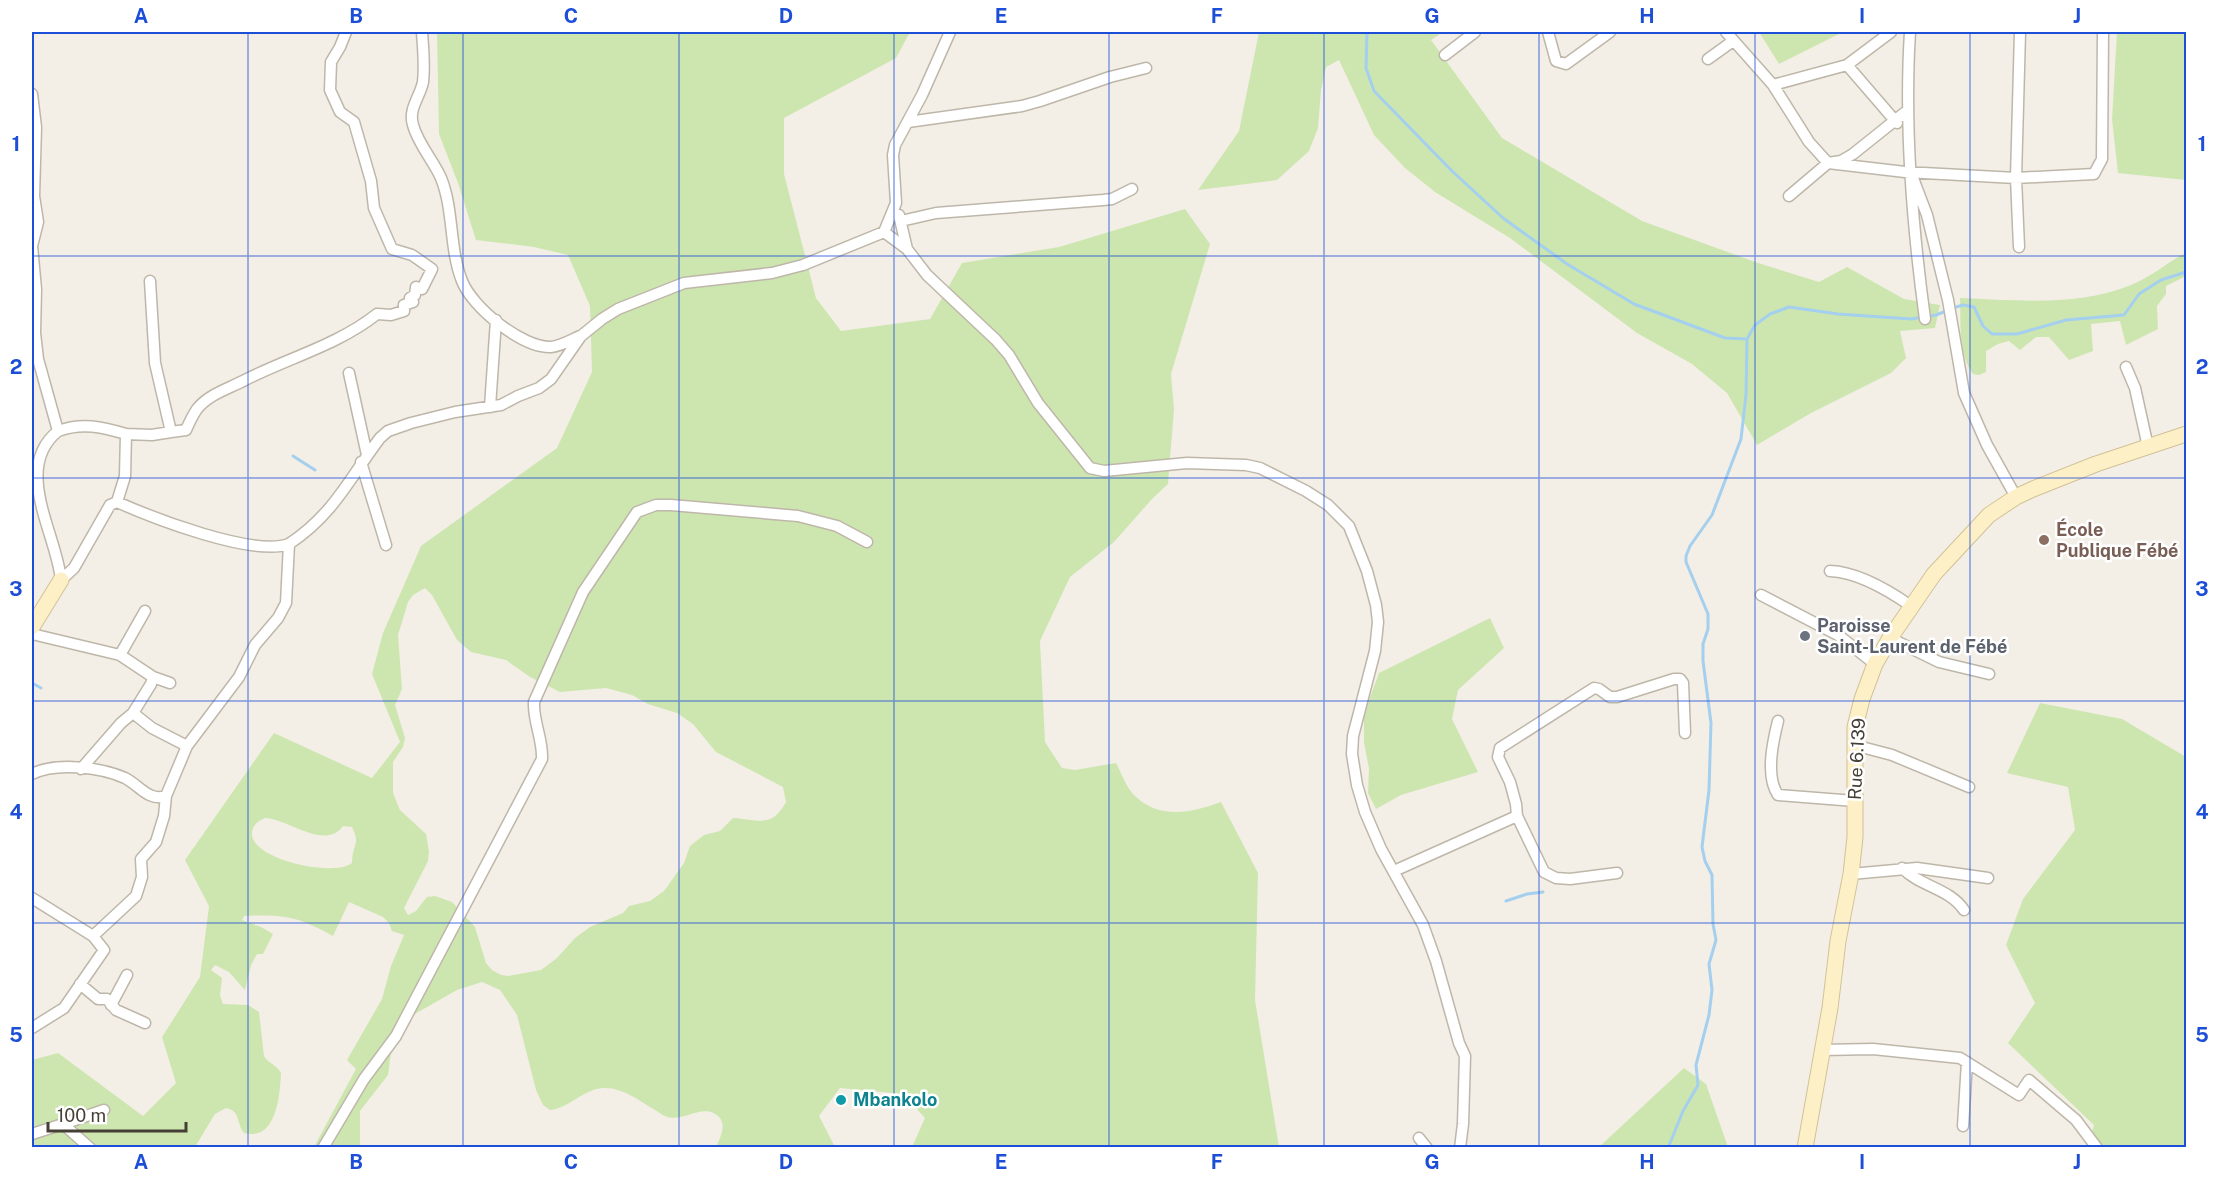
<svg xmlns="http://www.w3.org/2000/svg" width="2218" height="1179" font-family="'Public Sans',sans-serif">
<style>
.green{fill:#cde6b0;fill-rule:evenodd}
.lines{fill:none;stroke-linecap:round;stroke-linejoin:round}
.stream{stroke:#a4cfee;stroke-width:3}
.street-casing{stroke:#beb7a9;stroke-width:13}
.secondary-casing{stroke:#d1c297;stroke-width:17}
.street{stroke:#fff;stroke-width:10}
.secondary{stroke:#fdf0c6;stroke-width:15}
.grid{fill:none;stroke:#1d4ed8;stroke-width:1.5;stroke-opacity:0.55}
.education-dot{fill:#8d6e63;stroke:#fff;stroke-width:2}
.worship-dot{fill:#6b7280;stroke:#fff;stroke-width:2}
.culture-dot{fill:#0f9aa8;stroke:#fff;stroke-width:2}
.labels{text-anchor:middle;stroke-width:5;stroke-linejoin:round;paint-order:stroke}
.education-label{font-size:18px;font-weight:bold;fill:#785e54;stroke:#fff;text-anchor:start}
.worship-label{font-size:18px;font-weight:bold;fill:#5b616d;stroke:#fff;text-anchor:start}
.street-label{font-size:18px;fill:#453f36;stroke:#fff}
.culture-label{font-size:18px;font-weight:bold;fill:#0d838f;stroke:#fff;text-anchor:start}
.neatline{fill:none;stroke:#1d4ed8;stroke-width:2}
.grid-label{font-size:20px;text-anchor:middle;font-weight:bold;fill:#1d4ed8}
</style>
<rect width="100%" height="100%" fill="#f3efe6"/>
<path class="green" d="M 437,32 L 910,32 L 896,58 L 784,118 L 784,174 L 816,298 L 841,331 L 930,319 L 962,263 L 1059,247 L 1185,209 L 1210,244 L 1171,374 L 1174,409 L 1168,484 L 1152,499 L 1114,542 L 1070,577 L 1040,641 L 1045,742 L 1062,768 L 1075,770 L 1116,763 C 1121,772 1126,787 1134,795 C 1159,820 1191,813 1221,802 L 1258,873 L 1255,1000 L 1279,1147 L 912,1147 L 925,1118 L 903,1094 L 840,1088 L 819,1116 L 835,1147 L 716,1147 C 720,1138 727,1126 719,1117 C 704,1102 685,1122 667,1117 C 663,1116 659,1112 655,1110 C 640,1101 623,1088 605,1088 C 584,1088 570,1108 550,1110 L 543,1105 L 536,1090 L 517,1015 L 500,990 L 482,982 L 457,990 L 399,1023 L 394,1030 L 388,1075 L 360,1111 L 360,1147 L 314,1147 L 356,1069 L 347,1060 L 382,999 L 391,966 L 404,935 L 392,931 L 389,923 L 383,917 L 349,902 L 333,936 C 299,917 284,914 244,916 L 242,920 L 261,927 L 273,934 L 263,954 L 257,954 L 251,965 L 245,990 L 229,972 L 215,965 L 211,970 L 222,978 L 220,995 L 223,1004 L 248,1005 L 259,1012 L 264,1056 C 269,1064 277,1065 281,1073 C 280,1094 277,1142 244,1133 C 236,1123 241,1111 226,1108 L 215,1114 L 195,1147 L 32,1147 L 32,1060 L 58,1053 L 143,1116 L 176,1083 L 162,1037 L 200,977 L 209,906 L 185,860 L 274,733 L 372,778 L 400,742 L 372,674 L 383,633 L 421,546 L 557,448 L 592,372 L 590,306 L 568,255 L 534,247 L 476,240 L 458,183 L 439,134 ZM 425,588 L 432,595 L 457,640 L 471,652 L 506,660 L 530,677 L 560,692 L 606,688 L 632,695 L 648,704 L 677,713 L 693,724 L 716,752 L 783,787 L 786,802 C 772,828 760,820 733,818 L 720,831 L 704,835 L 690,846 L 684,863 L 664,891 L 650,901 L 629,906 L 623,913 L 590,927 L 575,938 L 557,958 L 541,970 L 508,976 L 501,975 L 492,970 L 486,963 L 475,927 L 452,902 L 435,896 L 427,897 L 416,911 L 408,915 L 404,908 L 428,861 L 429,851 L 426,834 L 400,810 L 393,793 L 393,762 L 403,747 L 405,738 L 395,705 L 402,689 L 398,635 L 408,602 L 413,595 ZM 265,818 C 289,819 325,851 343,826 L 352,827 C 361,845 352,844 352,863 C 335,877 255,861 252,835 C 251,826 258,821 265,818 Z
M 1259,32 L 1443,32 L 1431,40 L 1502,138 L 1642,221 L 1758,263 L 1819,282 L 1847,267 L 1904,299 L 1940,305 L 1935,328 L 1900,331 L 1906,358 L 1891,373 L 1811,413 L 1757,445 L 1727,393 L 1692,364 L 1637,333 L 1510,238 L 1435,192 L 1405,168 L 1374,135 L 1339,60 L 1326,67 L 1321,90 L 1318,128 L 1309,151 L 1277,180 L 1198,190 L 1239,131 Z
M 1759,32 L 1843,32 L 1779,64 Z
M 2117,32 L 2186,32 L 2186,180 L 2118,173 L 2112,119 Z
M 2183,254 L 2186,259 L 2186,276 L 2166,286 L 2166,294 L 2157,306 L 2158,329 L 2126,345 L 2120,321 L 2091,324 L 2093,351 L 2069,360 L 2049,337 L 2036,337 L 2020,350 L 2009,341 L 1998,344 L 1986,351 L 1986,372 L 1979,375 L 1973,374 C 1958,354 1961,322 1960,298 C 2017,300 2077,307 2131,285 C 2149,278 2166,264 2183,254 Z
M 1490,618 L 1504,648 L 1458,690 L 1452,719 L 1478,772 L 1401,795 L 1376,809 L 1368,793 L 1369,768 L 1364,743 L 1364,714 L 1379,673 Z
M 2040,703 L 2122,719 L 2186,757 L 2186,1147 L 2088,1147 L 2094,1125 L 2008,1043 L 2035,1003 L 2006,945 L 2023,899 L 2075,830 L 2068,787 L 2007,773 Z
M 1684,1068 L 1706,1084 L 1728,1147 L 1599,1147 Z"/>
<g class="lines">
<path class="stream" d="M 1367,32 L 1366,68 L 1374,91 L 1452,171 L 1503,218 L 1567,264 L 1634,304 L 1725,338 L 1747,339
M 1953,308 L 1963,305 L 1974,307 L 1983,326 L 1992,334 L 2017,334 L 2066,320 L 2124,315 L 2139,294 L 2161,280 L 2186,272
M 293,456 L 315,470
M 32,683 L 41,688
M 1506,901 L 1527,894 L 1543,892
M 1668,1148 L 1683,1111 L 1698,1085 L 1696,1065 L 1709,1015 L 1712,990 L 1709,964 L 1716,940 L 1713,924 L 1712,875 L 1705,861 L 1702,847 L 1709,790 L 1711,723 L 1703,661 L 1703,644 L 1708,629 L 1708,614 L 1686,562 L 1686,556 L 1690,546 L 1712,515 L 1741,439 L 1746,395 L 1747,339 L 1755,325 L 1770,314 L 1789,307 L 1838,314 L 1911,319 L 1936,315 L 1946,311"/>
<g class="street-casing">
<path id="street" d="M 422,32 C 423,48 425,65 423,82 C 420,97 408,109 413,125 C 418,144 433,160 441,178 C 454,210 449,248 462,281 C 472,307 522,348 551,347 C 561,346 571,340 580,336
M 1548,32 L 1556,61 L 1566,64 L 1610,32
M 1726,32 L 1773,85 L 1809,142 L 1828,163 L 1841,161 L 1853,154 L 1908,110
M 1910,32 C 1904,127 1912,224 1925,319
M 1445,55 L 1475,32
M 1708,59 L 1733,41
M 1847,65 L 1891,32
M 1773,85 L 1847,65 L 1897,123
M 32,94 L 36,127 L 34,196 L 38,222 L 32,246 L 36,289 L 35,333 L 38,359 L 58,431 C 12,468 57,535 61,580
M 908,122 L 1022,106 L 1040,101 L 1110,77 L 1146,68
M 1911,173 L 1927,215 L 1948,300 L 1964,393 L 1987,445 L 2016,497
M 1789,196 L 1828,163 L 1905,172 L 2016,178 L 2094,174 L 2102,159 L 2103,32
M 899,215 L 907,249
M 901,221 L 936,213 L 1103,200 L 1112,199 L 1132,189
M 884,232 L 907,249 L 927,275 L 996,340 L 1009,355 L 1038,403 L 1090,468 L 1104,471 L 1187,463 L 1246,465 L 1260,468 L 1306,491 L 1328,505 L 1349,526 L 1367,571 L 1376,605 L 1378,622 L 1375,651 L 1353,736 L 1352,754 L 1357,785 L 1365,812 L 1381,849 L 1423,925 L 1436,961 L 1459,1043 L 1465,1056 L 1463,1124 L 1460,1148
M 2019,247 L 2016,178 L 2020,32
M 2126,367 L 2135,388 L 2148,447
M 349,373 L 367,455
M 490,407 L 496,320
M 58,431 C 82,422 102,427 126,434
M 171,432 L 186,430 C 189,423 193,415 197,409 C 209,394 228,389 245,380 C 288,358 338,345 377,314 L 391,315 L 404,311 L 404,305 L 413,302 L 410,298 L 415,295 L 416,287 L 422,289 L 432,269 L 412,255 L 392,249 L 374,208 L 371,181 L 354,122 L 340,112 L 330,90 L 331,62 L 340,47 L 346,32
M 361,462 L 386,545
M 117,502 C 153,518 253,557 289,544
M 1830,571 C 1858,572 1888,590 1911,606
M 61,580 L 74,568 L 110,505 L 117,502 L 125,476 L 126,434 L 152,435 L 171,432 L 155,363 L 150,281
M 1761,595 L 1838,635 L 1875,664
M 32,634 L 120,655 L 153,677 L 170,683
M 1890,638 L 1939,662 L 1989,674
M 120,655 L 145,611
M 133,713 L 151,684 L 153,677
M 1778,721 C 1773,741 1765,776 1778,795 L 1855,801
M 1854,745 L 1892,755 L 1969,787
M 81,769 L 121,723 L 133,713 L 152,728 L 187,746
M 32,774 C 56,762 100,767 125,778 C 139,785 149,802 166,796
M 1902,868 C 1921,887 1949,888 1964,910
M 1394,871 L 1517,816
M 1617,873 L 1570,879 L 1556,878 L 1544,872 L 1517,816 L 1516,804 L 1510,782 L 1498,757 L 1500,748 L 1594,688 L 1599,689 L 1610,697 L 1617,697 L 1674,679 L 1680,679 L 1683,683 L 1685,733
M 1851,874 L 1917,868 L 1988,878
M 32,898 L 93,936
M 80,984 L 98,999 L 107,999 L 116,1010 L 145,1023
M 111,1005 L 127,975
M 32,1028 L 64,1008 L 104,950 L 93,936 L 136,896 L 142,877 L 141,859 L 156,842 L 164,816 L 166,796 L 187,746 L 239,677 L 255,645 L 278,618 L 286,603 L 289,544 C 334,514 349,479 380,438 L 388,431 L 411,423 L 455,412 L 501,405 L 518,396 L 539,388 L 551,379 L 581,336 L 602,319 L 618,309 L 684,283 L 772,273 L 803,265 L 884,232 L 896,203 L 893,155 L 895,145 L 922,95 L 950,32
M 1822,1050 L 1873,1049 L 1960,1058 L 2019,1095 L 2029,1080 L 2076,1120 L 2097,1148
M 63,1124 L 104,1110
M 1963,1126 L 1967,1062
M 32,1134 L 63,1124 L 90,1148
M 1419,1138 L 1427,1148
M 323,1148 L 364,1079 L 396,1036 L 542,759 C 543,739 533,722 534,702 L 583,592 L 637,512 L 656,505 L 671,505 L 798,516 L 837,526 L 867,542"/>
</g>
<g class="secondary-casing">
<path id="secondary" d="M 32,627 L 61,580
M 1805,1148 L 1830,1008 L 1838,941 L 1851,874 L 1855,837 L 1855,727 L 1862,699 L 1875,664 L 1890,638 L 1934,574 L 1989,515 L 2016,497 L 2033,489 L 2096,464 L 2186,434"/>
</g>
<use href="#street" class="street"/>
<use href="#secondary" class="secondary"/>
</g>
<path class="grid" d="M 248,32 L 248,1148M 463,32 L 463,1148M 679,32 L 679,1148M 894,32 L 894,1148M 1109,32 L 1109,1148M 1324,32 L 1324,1148M 1539,32 L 1539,1148M 1755,32 L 1755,1148M 1970,32 L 1970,1148M 32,256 L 2186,256M 32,478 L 2186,478M 32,701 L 2186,701M 32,923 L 2186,923"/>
<circle class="education-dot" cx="2044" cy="540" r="6"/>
<circle class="worship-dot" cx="1805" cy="636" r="6"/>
<circle class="culture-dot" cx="841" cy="1100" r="6"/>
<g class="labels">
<g class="education-label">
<text x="2056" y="536">École<tspan x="2056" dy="21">Publique Fébé</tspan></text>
</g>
<g class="worship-label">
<text x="1817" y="632">Paroisse<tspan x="1817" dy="21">Saint-Laurent de Fébé</tspan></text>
</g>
<g class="street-label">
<text transform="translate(1857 759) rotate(-87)" y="6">Rue 6.139</text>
</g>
<g class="culture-label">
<text x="853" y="1106">Mbankolo</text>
</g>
</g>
<rect width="2218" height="1179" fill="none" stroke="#ffffff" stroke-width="66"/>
<path d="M48 1122v9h138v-9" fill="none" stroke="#453f36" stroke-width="3"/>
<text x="57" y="1122" font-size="18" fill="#453f36" stroke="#ffffff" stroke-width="4.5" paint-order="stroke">100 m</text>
<rect x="33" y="33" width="2152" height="1113" class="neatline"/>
<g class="grid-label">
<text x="141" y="23">A</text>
<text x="356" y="23">B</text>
<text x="571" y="23">C</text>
<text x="786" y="23">D</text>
<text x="1001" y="23">E</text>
<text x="1217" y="23">F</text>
<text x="1432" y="23">G</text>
<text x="1647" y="23">H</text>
<text x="1862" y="23">I</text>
<text x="2077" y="23">J</text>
<text x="16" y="151">1</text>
<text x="2202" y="151">1</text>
<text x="16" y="374">2</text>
<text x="2202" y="374">2</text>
<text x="16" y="596">3</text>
<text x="2202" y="596">3</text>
<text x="16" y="819">4</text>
<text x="2202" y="819">4</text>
<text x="16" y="1042">5</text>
<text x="2202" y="1042">5</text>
<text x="141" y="1169">A</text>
<text x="356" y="1169">B</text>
<text x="571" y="1169">C</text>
<text x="786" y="1169">D</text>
<text x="1001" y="1169">E</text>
<text x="1217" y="1169">F</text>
<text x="1432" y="1169">G</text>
<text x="1647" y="1169">H</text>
<text x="1862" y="1169">I</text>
<text x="2077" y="1169">J</text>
</g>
</svg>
